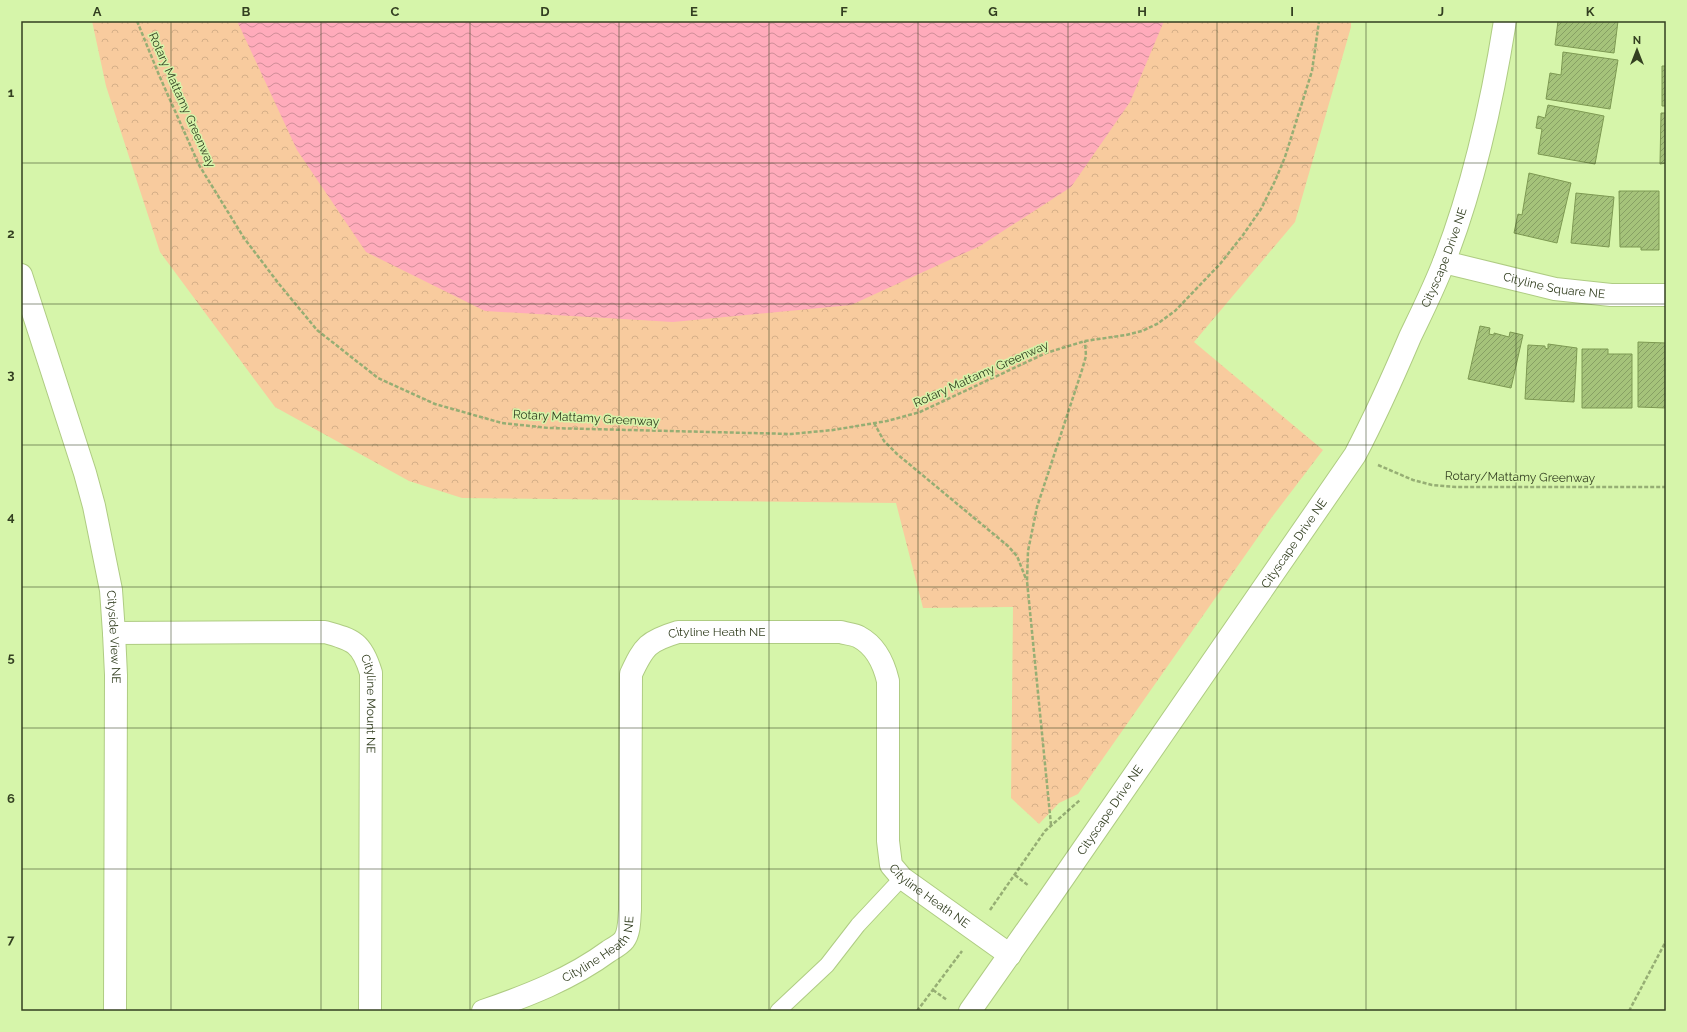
<svg xmlns="http://www.w3.org/2000/svg" width="1687" height="1032" font-family="Raleway,sans-serif">
<style>
.park{fill:url(#park-crowns)}
.water{fill:url(#water-waves)}
.building{fill:url(#building-hatch);stroke:#7d9952}
.lines{fill:none;stroke-linecap:round;stroke-linejoin:round}
.lane-casing{stroke:#afcc83;stroke-width:17}
.street-casing{stroke:#afcc83;stroke-width:24}
.secondary-casing{stroke:#afcc83;stroke-width:24}
.path{stroke:#96ae74;stroke-width:2.5;stroke-dasharray:4 2;stroke-linecap:butt}
.lane{stroke:#fff;stroke-width:15}
.street{stroke:#fff;stroke-width:22}
.secondary{stroke:#fff;stroke-width:22}
.grid{fill:none;stroke:#333f21;stroke-width:1;stroke-opacity:0.55}
.labels{text-anchor:middle;stroke-width:3;stroke-linejoin:round;paint-order:stroke}
.street-label{font-size:12px;fill:#333f21;stroke:#d6f5aa}
.neatline{fill:none;stroke:#333f21;stroke-width:1.5}
.grid-label{font-size:13px;text-anchor:middle;font-weight:bold;fill:#333f21}
</style>
<defs>
<pattern id="park-crowns" width="20" height="18" patternUnits="userSpaceOnUse"><rect width="20" height="18" fill="#f8cb9e"/><path d="M2 6a3 3 0 1 1 6 0M12 15a3 3 0 1 1 6 0" fill="none" stroke="#d5af88"/></pattern>
<pattern id="water-waves" width="16" height="10" patternUnits="userSpaceOnUse"><rect width="16" height="10" fill="#ffabbb"/><path d="M0 5q4-4 8 0t8 0" fill="none" stroke="#cf8d98"/></pattern>
<pattern id="building-hatch" width="6" height="6" patternUnits="userSpaceOnUse"><rect width="6" height="6" fill="#a5c37a"/><path d="M-1 1l2-2M0 6l6-6M5 7l2-2" fill="none" stroke="#87a064"/></pattern>
</defs>
<rect width="100%" height="100%" fill="#d6f5aa"/>
<path class="park" d="M 92,21 L 1351,21 L 1351,27 L 1295,222 L 1194,342 L 1323,450 L 1272,517 L 1078,794 L 1059,803 L 1039,824 L 1011,798 L 1013,607 L 923,608 L 896,503 L 462,498 L 409,481 L 275,407 L 160,252 L 106,86 Z"/>
<path class="water" d="M 237,21 L 1164,21 L 1130,102 L 1071,187 L 980,246 L 851,305 L 673,322 L 485,311 L 366,252 L 297,150 Z"/>
<path class="building" d="M 1558,21 L 1618,21 L 1614,53 L 1555,45 Z
M 1563,52 L 1618,60 L 1610,109 L 1546,99 L 1550,73 L 1561,75 Z
M 1662,66 L 1666,66 L 1666,106 L 1662,106 Z
M 1548,105 L 1604,116 L 1595,164 L 1538,154 L 1542,129 L 1536,128 L 1538,116 L 1545,118 Z
M 1661,113 L 1666,113 L 1666,163 L 1660,164 Z
M 1529,173 L 1571,183 L 1557,243 L 1514,233 L 1518,214 L 1522,215 Z
M 1619,191 L 1659,191 L 1659,250 L 1641,250 L 1641,247 L 1620,247 Z
M 1576,193 L 1614,197 L 1609,247 L 1571,243 Z
M 1480,326 L 1490,328 L 1489,334 L 1494,335 L 1494,333 L 1509,337 L 1510,332 L 1523,335 L 1511,388 L 1468,379 Z
M 1638,342 L 1666,343 L 1666,408 L 1638,407 Z
M 1548,344 L 1577,348 L 1574,402 L 1525,399 L 1528,345 L 1545,346 L 1545,348 L 1548,349 Z
M 1582,349 L 1608,349 L 1608,354 L 1632,354 L 1632,408 L 1582,408 Z"/>
<g class="lines">
<g class="lane-casing">
<path id="lane" d="M 778,1011 L 827,965 L 858,925 L 902,878"/>
</g>
<g class="street-casing">
<g id="street">
<path id="s1" d="M 1444,262 L 1555,289 L 1611,295 L 1666,295"/>
<path id="s2" d="M 21,275 L 85,473 L 94,506 L 111,590 L 114,633 L 116,675 L 115,1011"/>
<path id="s3" d="M 114,633 L 325,632 C 354,640 362,643 371,673 L 370,1011"/>
<path id="s4" d="M 483,1011 C 527,996 571,979 609,951 C 614,948 621,944 624,940 C 630,932 629,919 630,910 L 631,674 C 644,646 648,641 678,632 L 841,632 C 846,634 854,634 859,637 C 876,646 884,664 888,681 L 888,841 L 891,865 L 902,878 L 1010,955"/>
</g>
</g>
<g class="secondary-casing">
<g id="secondary">
<path id="s5" d="M 970,1011 L 1048,900 L 1355,455 C 1375,417 1393,377 1410,337 C 1422,312 1434,288 1444,262 C 1474,185 1492,103 1505,21"/>
</g>
</g>
<path class="path" d="M 137,21 L 159,75 L 199,165 L 244,238 L 279,284 L 317,330 L 378,378 L 435,404 L 502,423 L 549,428 L 791,434 L 833,430 L 887,421 L 920,412 L 1046,353 L 1085,341 L 1126,335 L 1142,331 L 1157,324 L 1175,311 L 1220,264 L 1243,235 L 1261,209 L 1275,181 L 1285,157 L 1312,71 L 1319,21
M 874,423 L 884,441 L 897,454 L 1008,546 L 1017,556 L 1026,579
M 1378,465 L 1413,480 L 1432,485 L 1456,487 L 1666,487
M 1051,825 L 1027,581 L 1028,551 L 1037,507 L 1082,370 L 1086,356 L 1085,341
M 1015,875 L 1029,886
M 990,910 L 1045,831 L 1080,800
M 933,990 L 947,1000
M 917,1011 L 962,951
M 1629,1011 L 1666,941"/>
<use href="#lane" class="lane"/>
<use href="#street" class="street"/>
<use href="#secondary" class="secondary"/>
</g>
<path class="grid" d="M 171,21 L 171,1011M 321,21 L 321,1011M 470,21 L 470,1011M 619,21 L 619,1011M 769,21 L 769,1011M 918,21 L 918,1011M 1068,21 L 1068,1011M 1217,21 L 1217,1011M 1366,21 L 1366,1011M 1516,21 L 1516,1011M 21,163 L 1666,163M 21,304 L 1666,304M 21,445 L 1666,445M 21,587 L 1666,587M 21,728 L 1666,728M 21,869 L 1666,869"/>
<g class="labels">
<g class="street-label">
<text transform="translate(182 100) rotate(66)" y="4">Rotary Mattamy Greenway</text>
<text dy="4" stroke="none"><textPath href="#s5" startOffset="893">Cityscape Drive NE</textPath></text>
<text dy="4" stroke="none"><textPath href="#s1" startOffset="113">Cityline Square NE</textPath></text>
<text transform="translate(981 374) rotate(-24)" y="4">Rotary Mattamy Greenway</text>
<text transform="translate(586 418) rotate(3)" y="4">Rotary Mattamy Greenway</text>
<text transform="translate(1520 477) rotate(1)" y="4">Rotary/Mattamy Greenway</text>
<text dy="4" stroke="none"><textPath href="#s5" startOffset="569">Cityscape Drive NE</textPath></text>
<text dy="4" stroke="none"><textPath href="#s4" startOffset="531">Cityline Heath NE</textPath></text>
<text dy="4" stroke="none"><textPath href="#s2" startOffset="375">Cityside View NE</textPath></text>
<text dy="4" stroke="none"><textPath href="#s3" startOffset="308">Cityline Mount NE</textPath></text>
<text dy="4" stroke="none"><textPath href="#s5" startOffset="245">Cityscape Drive NE</textPath></text>
<text dy="4" stroke="none"><textPath href="#s4" startOffset="962">Cityline Heath NE</textPath></text>
<text dy="4" stroke="none"><textPath href="#s4" startOffset="135">Cityline Heath NE</textPath></text>
</g>
</g>
<rect width="1687" height="1032" fill="none" stroke="#d6f5aa" stroke-width="44"/>
<g transform="translate(1637 50)" stroke="#d6f5aa" stroke-width="3" paint-order="stroke">
<path d="M0-3L7 15L0 10L-7 15Z" fill="#333f21"/>
<text y="-6" font-size="11" font-weight="bold" text-anchor="middle" fill="#333f21">N</text>
</g>
<rect x="22" y="22" width="1643" height="988" class="neatline"/>
<g class="grid-label">
<text x="97" y="16">A</text>
<text x="246" y="16">B</text>
<text x="395" y="16">C</text>
<text x="545" y="16">D</text>
<text x="694" y="16">E</text>
<text x="844" y="16">F</text>
<text x="993" y="16">G</text>
<text x="1142" y="16">H</text>
<text x="1292" y="16">I</text>
<text x="1441" y="16">J</text>
<text x="1590" y="16">K</text>
<text x="11" y="97">1</text>
<text x="11" y="238">2</text>
<text x="11" y="379">3</text>
<text x="11" y="521">4</text>
<text x="11" y="662">5</text>
<text x="11" y="803">6</text>
<text x="11" y="944">7</text>
</g>
</svg>
